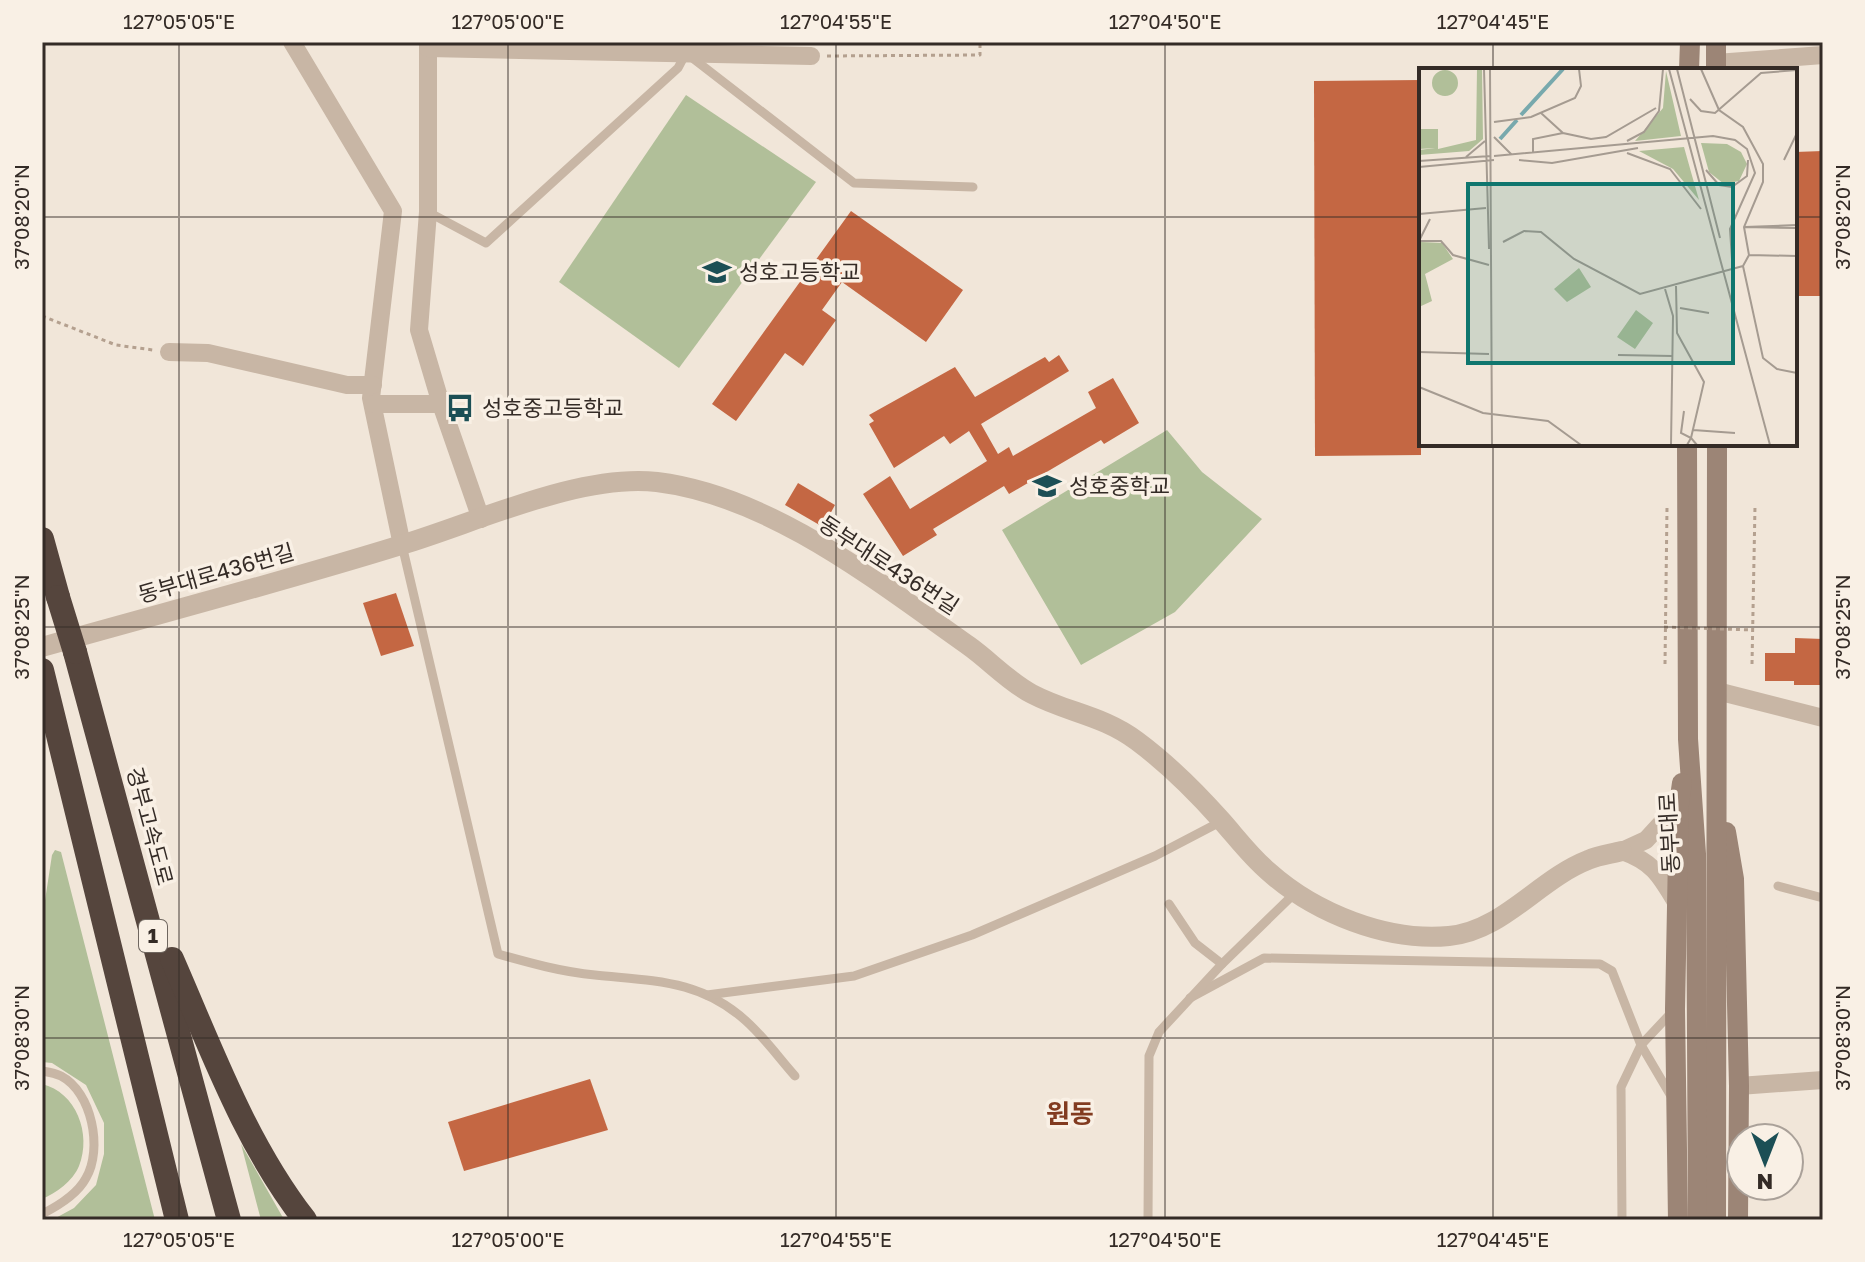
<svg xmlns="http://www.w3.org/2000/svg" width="1865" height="1262" font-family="'Golos Text','Noto Sans KR',sans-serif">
<rect width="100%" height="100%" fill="#f1e6d9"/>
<!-- green -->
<g fill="#b1bf99">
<polygon points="686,95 816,182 679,368 559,282"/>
<polygon points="1167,430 1202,472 1262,519 1175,612 1081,665 1002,530"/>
<polygon points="55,850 61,852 155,1220 52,1220 74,1208 96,1185 104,1154 104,1123 86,1085 52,1063 42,1062 42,920 52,855"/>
<path d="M 42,1084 C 76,1092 92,1134 79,1166 C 73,1181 56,1193 42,1199 Z"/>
<polygon points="241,1144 282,1216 285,1220 261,1220"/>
</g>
<!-- building -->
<g fill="#c46743">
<polygon points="1421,80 1421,455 1315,456 1314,81"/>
<polygon points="1823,151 1823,296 1798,296 1795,152"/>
<polygon points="851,211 963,290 926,342 842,282 822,310 836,320 803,366 785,353 736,421 712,404"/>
<polygon points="1059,355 1069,371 981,424 998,454 1009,447 1013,456 1096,408 1088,392 1113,378 1139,423 1104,444 1101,440 1009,494 1004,486 933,529 937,535 903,556 863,494 890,476 910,509 987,461 969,431 950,444 944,436 894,468 869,424 874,421 869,415 955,367 975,397 1045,357 1049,362"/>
<polygon points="798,483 835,505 823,527 785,505"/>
<polygon points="396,593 414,646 381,656 363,603"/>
<polygon points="1795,638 1823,639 1823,685 1794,685 1794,681 1765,681 1765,653 1795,653"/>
<polygon points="590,1079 608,1130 464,1171 448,1122"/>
</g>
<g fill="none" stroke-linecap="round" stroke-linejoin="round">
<!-- path -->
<g stroke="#b4a08f" stroke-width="3" stroke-dasharray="4 4" stroke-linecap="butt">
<polyline points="827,56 980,55 980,42"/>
<polyline points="42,316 116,345 153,350"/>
<polyline points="1665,664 1667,508"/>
<polyline points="1752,664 1755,506"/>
</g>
<!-- service -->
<g stroke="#c8b6a5" stroke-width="9">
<polyline points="428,212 486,243 678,68 686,53 854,183 973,187"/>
<path d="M 402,545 L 498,954 C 530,963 562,972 595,975 C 652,981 700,979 746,1021 C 764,1037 779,1058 795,1076"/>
<polyline points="1778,886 1823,898"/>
<polyline points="1169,904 1195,943 1222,964"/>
<polyline points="707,995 854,976 972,935 1155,856 1222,821"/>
<polyline points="1190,998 1264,958 1600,964 1612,971 1641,1045 1671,1096"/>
<path d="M 42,1071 C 48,1072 55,1073 61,1076 C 92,1092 103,1149 86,1178 C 77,1195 58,1206 42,1214"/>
<polyline points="1148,1220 1149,1056 1159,1032 1222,964 1296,892"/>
<polyline points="1622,1220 1621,1087 1641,1045 1672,1012"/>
</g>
<!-- minor -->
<g stroke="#c8b6a5" stroke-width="18">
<polyline points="292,42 393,211 371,398 402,545"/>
<polyline points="428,42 428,212 419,330 441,404 481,519"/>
<polyline points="428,48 811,56"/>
<polyline points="1716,63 1823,55"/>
<polyline points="169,352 208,353 347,385 373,385"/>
<polyline points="373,404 441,404"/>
<polyline points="1717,691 1823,718"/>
<path d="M 1676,902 C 1660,875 1653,862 1622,851 L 1646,840 L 1679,804"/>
<polyline points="1739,1086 1823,1080"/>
</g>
<!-- tertiary -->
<path stroke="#c8b6a5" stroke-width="20" d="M 42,647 C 162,613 282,582 401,545 C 475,523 580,473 657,482 C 771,496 878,582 969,646 C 990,661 1009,682 1032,694 C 1068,713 1102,715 1137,741 C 1168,764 1196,792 1221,820 C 1237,838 1251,857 1269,872 C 1315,913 1387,942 1449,936 C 1503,931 1539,879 1588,860 C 1599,855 1611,854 1622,851"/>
<!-- secondary -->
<g stroke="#9c8576" stroke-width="20">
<polyline points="1689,70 1690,42"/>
<polyline points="1716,70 1716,42"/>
<polyline points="1687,444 1688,739 1696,854 1698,1220"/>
<polyline points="1726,832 1734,879 1739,1086 1738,1220"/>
<polyline points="1678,1220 1675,1009 1679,804 1682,783"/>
<polyline points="1716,1220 1717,444"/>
</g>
<!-- motorway -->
<g stroke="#55453d" stroke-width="24">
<polyline points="42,539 58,597"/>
<polyline points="75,652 229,1220"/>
<polyline points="42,670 177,1220"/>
<path d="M 172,959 C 211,1048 245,1143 305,1220"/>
</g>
<!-- path-bridge -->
<polyline stroke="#b4a08f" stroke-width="3" stroke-dasharray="4 4" stroke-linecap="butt" points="1664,627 1752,630"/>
<!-- motorway-bridge -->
<polyline stroke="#55453d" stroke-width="24" points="58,597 75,652"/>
</g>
<!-- ticks -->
<path fill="none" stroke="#342b26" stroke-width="2" stroke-opacity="0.45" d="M 179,42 L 179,1220M 508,42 L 508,1220M 836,42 L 836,1220M 1165,42 L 1165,1220M 1493,42 L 1493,70M 1821,42 L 1821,1220M 42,217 L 1421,217M 1795,217 L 1823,217M 1493,444 L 1493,1220M 42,627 L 1823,627M 42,1038 L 1823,1038"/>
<!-- icons -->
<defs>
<symbol id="school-bare" viewBox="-9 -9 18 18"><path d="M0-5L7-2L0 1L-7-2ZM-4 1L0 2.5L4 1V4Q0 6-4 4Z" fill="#1c4f55" stroke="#f9f0e5" stroke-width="2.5" paint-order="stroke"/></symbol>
<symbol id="bus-bare" viewBox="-9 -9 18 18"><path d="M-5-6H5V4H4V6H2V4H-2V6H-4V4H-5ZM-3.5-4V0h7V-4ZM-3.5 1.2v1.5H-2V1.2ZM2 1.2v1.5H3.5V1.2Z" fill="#1c4f55" stroke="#f9f0e5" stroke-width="2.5" paint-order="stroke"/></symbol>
</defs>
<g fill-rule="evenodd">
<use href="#school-bare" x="697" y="252" width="40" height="40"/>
<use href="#bus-bare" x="440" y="388" width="40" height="40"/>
<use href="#school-bare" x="1027" y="466" width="40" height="40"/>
</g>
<g text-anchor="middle" stroke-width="7" stroke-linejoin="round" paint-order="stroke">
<!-- shield labels -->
<rect fill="#f9f0e5" stroke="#6f665f" stroke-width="2" x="139" y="920" width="28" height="32" rx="6"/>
<g font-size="20" font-weight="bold" fill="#342b26">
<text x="153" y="943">1</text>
</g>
<!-- poi labels -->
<g font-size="22" fill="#342b26" stroke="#f9f0e5" text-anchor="start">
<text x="739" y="280">성호고등학교</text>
<text x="482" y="416">성호중고등학교</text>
<text x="1069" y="494">성호중학교</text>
</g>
<!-- street labels -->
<g font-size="22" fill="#342b26" stroke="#f9f0e5">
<text transform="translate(889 565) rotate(33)" y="8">동부대로436번길</text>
<text transform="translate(216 573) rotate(-16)" y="8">동부대로436번길</text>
<text transform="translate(150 826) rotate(75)" y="8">경부고속도로</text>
<text transform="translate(1669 833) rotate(-93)" y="8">동부대로</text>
</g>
<!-- quarter labels -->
<g font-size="26" font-weight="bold" fill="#823b20" stroke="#f9f0e5">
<text x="1070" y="1123">원동</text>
</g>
</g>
<!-- overview -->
<g transform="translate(1419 68)">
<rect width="378" height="378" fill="#f1e6d9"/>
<path d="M 58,1 L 63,1 L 64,71 L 50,83 L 0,87 L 0,82 L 16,80 L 0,81 L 0,61 L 19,61 L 19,81 L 57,72 ZM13 15a13 13 0 1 1 26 0a13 13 0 1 1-26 0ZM 247,3 L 262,68 L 216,73 L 244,40 ZM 282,75 L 308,76 L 322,84 L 328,96 L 320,113 L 305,116 L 290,104 ZM 265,79 L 272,104 L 280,132 L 254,101 L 220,83 ZM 2,174 L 23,175 L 34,191 L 6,206 L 13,233 L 0,239 ZM 160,200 L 172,219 L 148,234 L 135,221 ZM 217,242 L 234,255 L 216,281 L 198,269 Z" fill="#b1bf99"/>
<path fill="none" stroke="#78a9ad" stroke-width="4" d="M 102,47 L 144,1M 81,71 L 98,52"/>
<path fill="none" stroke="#a59b91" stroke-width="2" d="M 65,1 L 70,181M 71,1 L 73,377M 250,1 L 351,377M 258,1 L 301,170M 282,1 L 300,42 L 324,59 L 344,96 L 344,114 L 325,159 L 330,187 L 324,198M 271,31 L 282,43 L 296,45 L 342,5 L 378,2M 122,45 L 144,65 L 172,71 L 187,69 L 237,40M 75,54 L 112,49 L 156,30 L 162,18 L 160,1M 75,69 L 92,86M 208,73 L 225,64 L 240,43 L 244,1M 114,85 L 114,71 L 144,65M 208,85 L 251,101 L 282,141M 75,88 L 294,68 L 316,72 L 328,81 L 336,105 L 311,161 L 315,222M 47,89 L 66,73M 100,92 L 133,95 L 219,80M 365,92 L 378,65M 0,93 L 71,88M 0,99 L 75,92M 287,102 L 300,117 L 313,119 L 328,108 L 329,92M 0,146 L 67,140M 325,159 L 376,160M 326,159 L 378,157M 0,173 L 11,151M 1,173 L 22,173 L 34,187 L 70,197M 84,174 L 105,163 L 122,164 L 155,191 L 221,226 L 324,198M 330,187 L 378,188M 324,198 L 344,290 L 358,301 L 378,305M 257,218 L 258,265 L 285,314 L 272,370 L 278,377M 246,221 L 254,248 L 252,377M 261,240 L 290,245M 0,284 L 70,286M 199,287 L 253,288M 0,319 L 64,345 L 129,353 L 162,377M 265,343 L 262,365 L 272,370 L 268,377M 274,362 L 316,365"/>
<path fill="#0f766e" fill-opacity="0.15" stroke="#0f766e" stroke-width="4" d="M 49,116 L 314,116 L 314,295 L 49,295 Z"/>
<rect width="378" height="378" fill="none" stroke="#342b26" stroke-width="4"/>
</g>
<!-- border -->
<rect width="1865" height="1262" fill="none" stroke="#f9f0e5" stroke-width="88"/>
<!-- north arrow -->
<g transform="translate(1765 1162) rotate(180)"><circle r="38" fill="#f9f0e5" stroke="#aaa199" stroke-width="2"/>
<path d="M0-6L14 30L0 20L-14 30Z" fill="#1c4f55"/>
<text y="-12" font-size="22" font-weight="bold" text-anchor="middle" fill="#342b26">N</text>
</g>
<rect x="44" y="44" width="1777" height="1174" fill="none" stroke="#342b26" stroke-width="3"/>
<g font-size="20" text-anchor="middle" fill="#342b26">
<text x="179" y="29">127°05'05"E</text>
<text x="508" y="29">127°05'00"E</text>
<text x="836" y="29">127°04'55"E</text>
<text x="1165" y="29">127°04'50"E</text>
<text x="1493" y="29">127°04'45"E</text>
<text transform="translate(1843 217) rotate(-90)" y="7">37°08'20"N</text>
<text transform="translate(22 217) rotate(-90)" y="7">37°08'20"N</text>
<text transform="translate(1843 627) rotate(-90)" y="7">37°08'25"N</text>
<text transform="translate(22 627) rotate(-90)" y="7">37°08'25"N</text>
<text transform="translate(1843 1038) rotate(-90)" y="7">37°08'30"N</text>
<text transform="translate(22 1038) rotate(-90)" y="7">37°08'30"N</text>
<text x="179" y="1247">127°05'05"E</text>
<text x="508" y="1247">127°05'00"E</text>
<text x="836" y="1247">127°04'55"E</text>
<text x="1165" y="1247">127°04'50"E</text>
<text x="1493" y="1247">127°04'45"E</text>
</g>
</svg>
